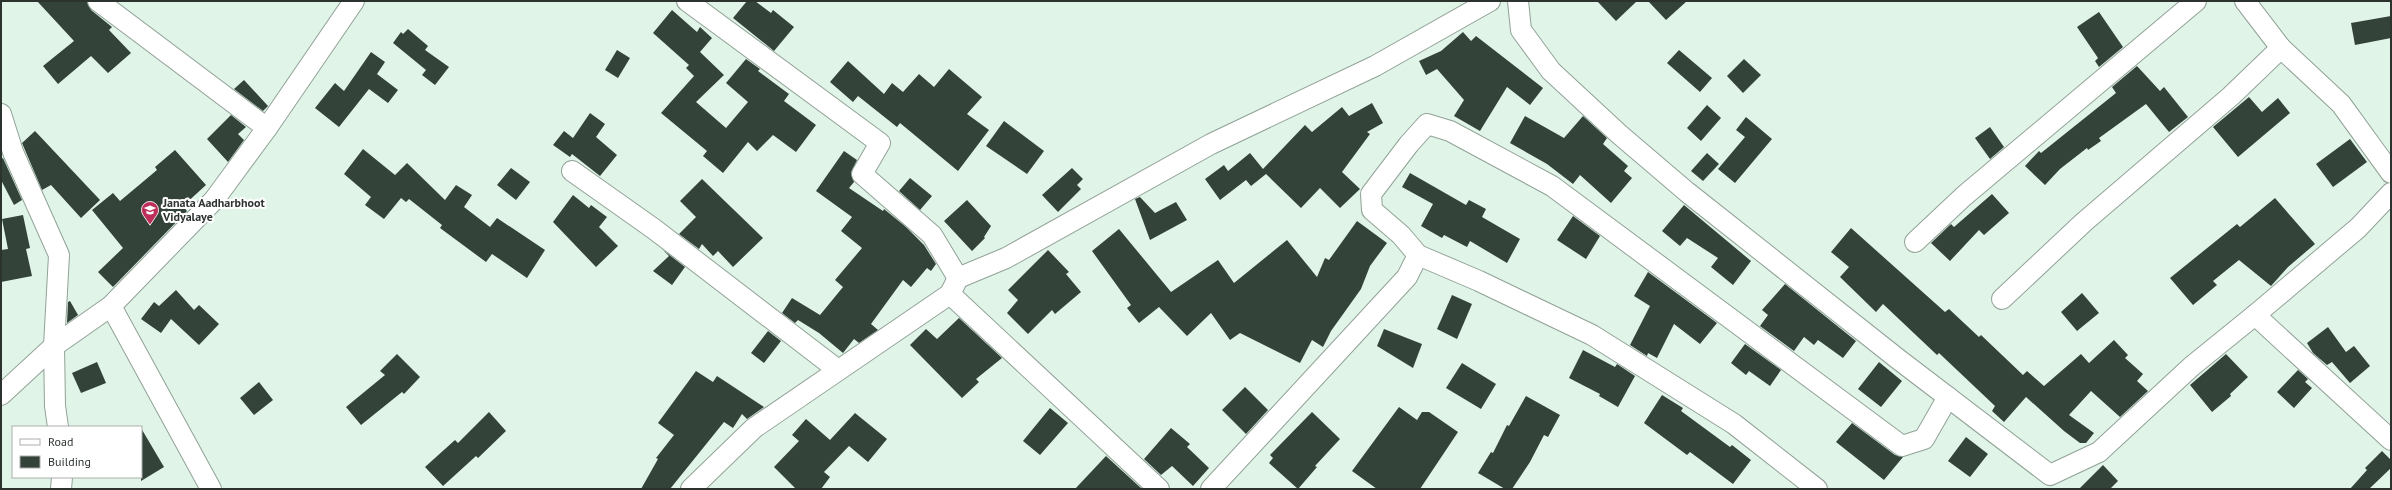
<svg xmlns="http://www.w3.org/2000/svg" width="2392" height="490" font-family="'PT Sans',sans-serif">
<rect width="100%" height="100%" fill="#e1f4e8"/>
<!-- building -->
<g fill="#34433a">
<polygon points="37,1 87,1 91,10 112,27 109,30 131,53 108,73 91,56 58,84 43,66 74,41"/>
<polygon points="747,1 755,1 771,13 773,10 794,27 774,51 733,18"/>
<polygon points="1597,1 1637,1 1616,21"/>
<polygon points="1648,1 1687,1 1666,20"/>
<polygon points="672,10 697,32 700,27 712,38 700,52 724,75 696,102 726,128 748,102 726,83 746,59 760,69 758,71 789,94 784,101 816,125 796,152 773,135 757,151 748,142 723,173 703,156 707,151 661,113 694,76 686,68 689,65 653,33"/>
<polygon points="2099,12 2123,47 2099,67 2095,61 2098,58 2077,27"/>
<polygon points="2391,16 2391,38 2355,45 2351,23"/>
<polygon points="408,29 428,46 425,50 449,67 435,85 422,75 426,70 393,43 401,32 403,34"/>
<polygon points="1463,32 1471,41 1476,36 1543,88 1530,105 1507,87 1480,131 1454,116 1464,100 1437,69 1426,75 1419,61 1441,51"/>
<polygon points="617,50 630,58 618,78 605,70"/>
<polygon points="1679,50 1712,78 1700,92 1667,63"/>
<polygon points="371,52 385,62 377,74 398,90 388,103 369,89 339,127 315,108 335,83 344,91"/>
<polygon points="1744,59 1761,75 1743,93 1727,76"/>
<polygon points="848,61 884,94 892,83 903,92 919,74 934,87 949,69 982,97 967,114 989,130 958,171 900,123 897,127 858,96 853,102 830,82"/>
<polygon points="2137,66 2160,91 2164,87 2188,117 2169,132 2146,104 2099,138 2101,141 2088,150 2087,148 2060,169 2045,185 2025,166 2039,151 2041,153 2116,93 2112,87"/>
<polygon points="244,80 268,106 263,111 234,89"/>
<polygon points="2249,97 2262,112 2278,98 2290,113 2238,157 2213,127"/>
<polygon points="1372,103 1383,123 1367,132 1370,134 1342,172 1360,189 1340,208 1320,188 1301,208 1266,174 1251,186 1246,180 1220,200 1205,179 1224,165 1228,171 1250,153 1263,169 1305,125 1312,132 1342,107 1349,116"/>
<polygon points="1707,105 1721,118 1701,141 1687,128"/>
<polygon points="590,113 605,124 596,137 617,155 600,176 572,154 570,157 553,145 564,131 573,138"/>
<polygon points="231,115 246,127 238,134 244,140 228,162 207,139"/>
<polygon points="1525,116 1564,138 1583,116 1607,138 1603,144 1628,166 1624,171 1632,178 1611,203 1580,175 1573,184 1547,164 1510,143"/>
<polygon points="1746,117 1772,139 1735,183 1718,169 1745,137 1736,130"/>
<polygon points="1004,121 1044,151 1027,174 986,146"/>
<polygon points="1990,127 2004,147 1990,159 1975,138"/>
<polygon points="35,131 100,200 81,218 51,185 42,190 22,143"/>
<polygon points="2350,139 2367,162 2333,187 2316,164"/>
<polygon points="363,149 395,175 407,163 445,200 456,185 472,195 464,207 490,227 497,218 545,250 527,278 492,254 486,262 440,228 442,225 409,199 406,202 401,198 384,219 365,205 371,197 344,174"/>
<polygon points="175,150 206,185 183,206 187,211 113,287 98,272 123,248 92,210 113,193 120,201 157,170 155,167"/>
<polygon points="844,151 857,160 851,173 854,182 849,188 883,211 884,209 906,227 924,245 936,264 931,271 927,268 911,287 903,280 871,324 878,330 859,343 854,339 843,353 819,333 798,320 795,323 782,313 792,298 820,315 843,287 835,280 862,248 841,231 852,217 816,191"/>
<polygon points="1707,153 1719,164 1703,181 1691,171"/>
<polygon points="3,158 22,200 14,205 1,180 1,159"/>
<polygon points="511,168 530,182 516,200 497,185"/>
<polygon points="1072,168 1083,179 1077,185 1081,189 1058,212 1042,195"/>
<polygon points="1410,173 1466,205 1469,200 1486,209 1482,217 1520,239 1507,263 1470,241 1467,247 1444,235 1442,238 1421,226 1433,204 1402,187"/>
<polygon points="910,178 932,196 920,210 899,191"/>
<polygon points="702,179 763,238 733,267 718,251 713,256 702,244 699,249 679,234 696,217 680,201"/>
<polygon points="1992,194 2009,213 1984,235 1979,230 1950,261 1931,243 1951,224 1954,227"/>
<polygon points="573,195 589,208 591,205 607,217 599,227 618,246 596,267 553,222"/>
<polygon points="1140,197 1155,213 1176,202 1187,220 1150,240 1135,199"/>
<polygon points="2275,198 2315,244 2288,267 2271,286 2239,260 2213,281 2217,285 2193,305 2170,278 2237,224 2240,227"/>
<polygon points="967,200 991,226 984,237 985,238 972,251 944,221"/>
<polygon points="1684,205 1751,261 1733,285 1711,267 1718,258 1687,238 1680,246 1662,231"/>
<polygon points="23,215 30,248 26,249 32,276 1,282 1,250 8,249 2,219"/>
<polygon points="1573,216 1600,236 1586,259 1557,240"/>
<polygon points="1357,221 1387,243 1370,266 1361,289 1331,331 1323,347 1312,340 1300,363 1240,333 1230,340 1211,313 1187,336 1159,307 1139,323 1127,308 1131,305 1092,251 1119,229 1171,292 1218,260 1234,283 1287,240 1317,277 1325,258 1329,260"/>
<polygon points="1851,228 1945,312 1949,309 1979,337 1981,335 2023,375 2027,371 2044,386 2081,354 2089,363 2114,340 2128,355 2125,358 2143,374 2137,381 2148,391 2120,417 2091,391 2069,415 2094,433 2086,443 2080,443 2064,431 2026,397 2004,422 1992,411 1995,406 1939,353 1937,355 1883,304 1876,312 1840,277 1849,267 1831,252"/>
<polygon points="663,250 685,267 672,285 653,271 669,256"/>
<polygon points="1048,250 1069,272 1066,274 1081,292 1055,314 1052,310 1028,334 1007,313 1018,300 1008,290"/>
<polygon points="1648,272 1717,323 1700,344 1674,324 1657,358 1648,353 1647,356 1630,345 1650,306 1634,296"/>
<polygon points="1785,284 1856,341 1843,358 1818,340 1814,345 1804,337 1794,351 1760,326 1768,315 1762,310"/>
<polygon points="176,290 194,310 199,305 219,324 199,345 171,319 161,333 141,319 154,302 159,306"/>
<polygon points="2082,293 2099,313 2077,331 2061,312"/>
<polygon points="1452,295 1472,304 1457,339 1437,329"/>
<polygon points="70,301 78,315 67,323 68,302"/>
<polygon points="959,318 1002,358 976,379 979,382 962,398 910,345 926,329 937,339"/>
<polygon points="2328,327 2346,352 2354,346 2370,366 2350,383 2332,362 2327,365 2313,353 2307,343"/>
<polygon points="1384,329 1422,344 1413,368 1377,346"/>
<polygon points="768,331 781,341 764,363 751,353"/>
<polygon points="1745,344 1781,370 1770,386 1749,371 1746,375 1731,363"/>
<polygon points="1583,350 1615,367 1617,364 1635,376 1618,407 1599,396 1600,394 1569,378"/>
<polygon points="397,354 420,377 404,394 402,392 361,425 346,407 385,375 380,371"/>
<polygon points="2226,354 2248,377 2230,394 2231,396 2212,412 2190,385"/>
<polygon points="97,362 106,383 81,393 72,373"/>
<polygon points="1879,362 1902,381 1881,407 1858,389"/>
<polygon points="1462,363 1496,384 1481,409 1446,388"/>
<polygon points="2298,370 2308,379 2305,382 2312,388 2294,408 2277,392"/>
<polygon points="696,371 713,382 717,376 764,407 747,419 742,414 733,428 724,422 670,489 641,489 658,459 656,458 674,435 658,423"/>
<polygon points="259,382 273,400 254,415 240,398"/>
<polygon points="1245,387 1268,410 1246,434 1222,410"/>
<polygon points="1662,395 1683,408 1681,411 1730,447 1732,445 1751,460 1733,484 1690,452 1687,455 1644,423"/>
<polygon points="1526,396 1560,415 1548,437 1544,435 1530,462 1512,489 1505,489 1478,473 1491,452 1493,453 1507,425 1509,426"/>
<polygon points="1399,407 1417,420 1422,412 1429,412 1458,432 1420,489 1377,489 1352,471"/>
<polygon points="1050,408 1068,423 1040,455 1023,441"/>
<polygon points="489,412 506,431 478,458 476,456 443,486 425,467 455,440 458,443"/>
<polygon points="1312,412 1340,439 1315,466 1317,467 1298,489 1269,463 1273,458 1270,455"/>
<polygon points="855,413 887,439 868,462 849,446 824,472 830,477 821,489 796,489 774,467 799,441 792,435 806,419 830,440"/>
<polygon points="1852,423 1895,455 1903,457 1884,480 1836,442"/>
<polygon points="141,428 164,467 141,481"/>
<polygon points="1171,428 1190,444 1187,447 1209,468 1193,486 1172,466 1161,475 1144,459"/>
<polygon points="1966,437 1988,454 1970,477 1948,461"/>
<polygon points="2382,451 2391,460 2391,468 2369,489 2350,489 2367,470 2365,468"/>
<polygon points="1106,456 1142,489 1075,489"/>
<polygon points="2103,465 2118,481 2110,489 2079,489"/>
</g>
<g fill="none" stroke-linecap="round" stroke-linejoin="round">
<defs>
<g id="street">
<polyline points="98,1 267,128"/>
<polyline points="687,1 880,143 862,174 932,235 958,278"/>
<polyline points="1518,1 1521,30 1551,71 1619,134 1687,192 1898,359 2050,475 2099,452 2192,366 2255,315 2358,228 2391,193"/>
<polyline points="2245,1 2281,48 2341,104 2391,173"/>
<polyline points="1,114 13,152 59,255 54,346 55,406 58,427"/>
<polyline points="572,171 654,229 838,370"/>
<polyline points="1915,242 1964,196 2196,1"/>
<polyline points="1418,255 1479,281 1592,335 1734,424 1817,489"/>
<polyline points="950,294 1159,489"/>
<polyline points="2002,299 2084,222 2231,96 2281,48"/>
<polyline points="111,306 211,489"/>
<polyline points="2255,315 2391,440"/>
<polyline points="1,395 54,346 111,306 214,200 267,128 354,1"/>
<polyline points="61,489 62,477"/>
<polyline points="691,489 754,428 950,294 958,278 1006,258 1211,144 1375,66 1490,1"/>
<polyline points="1211,489 1407,277 1418,255 1401,235 1372,210 1371,194 1409,144 1427,124 1450,131 1552,186 1902,446 1924,439 1948,397"/>
</g>
</defs>
<!-- street casing -->
<use href="#street" stroke="#91a297" stroke-width="22"/>
<!-- street -->
<use href="#street" stroke="#fff" stroke-width="20"/>
</g>
<!-- icons -->
<defs>
<symbol id="school-pin" viewBox="-11 -11 22 30"><path d="M0 17L-7.5 6A9.5 9.5 0 1 1 7.5 6Z" fill="#bd2e5a" stroke="#fff"/><path d="M0-5L7-2L0 1L-7-2ZM-4 1L0 2.5L4 1V4Q0 6-4 4Z" fill="#fff"/></symbol>
</defs>
<g fill-rule="evenodd">
<use href="#school-pin" x="140" y="200" width="20" height="27"/>
</g>
<g text-anchor="middle" stroke-width="4" stroke-linejoin="round" paint-order="stroke">
<!-- poi labels -->
<g font-size="12" font-weight="bold" fill="#2c332f" stroke="#fff" text-anchor="start">
<text x="163" y="207">Janata Aadharbhoot<tspan x="163" dy="14">Vidyalaye</tspan></text>
</g>
</g>
<!-- border -->
<rect width="2392" height="490" fill="none" stroke="#2c332f" stroke-width="4"/>
<!-- legend -->
<rect x="12" y="426" width="130" height="52" fill="#ffffff" stroke="#abadac"/>
<rect x="20" y="439" width="20" height="6" fill="#ffffff" stroke="#abadac"/>
<text x="48" y="446" font-size="12" fill="#2c332f">Road</text>
<rect x="20" y="456" width="20" height="12" fill="#34433a" stroke="#abadac"/>
<text x="48" y="466" font-size="12" fill="#2c332f">Building</text>
</svg>
